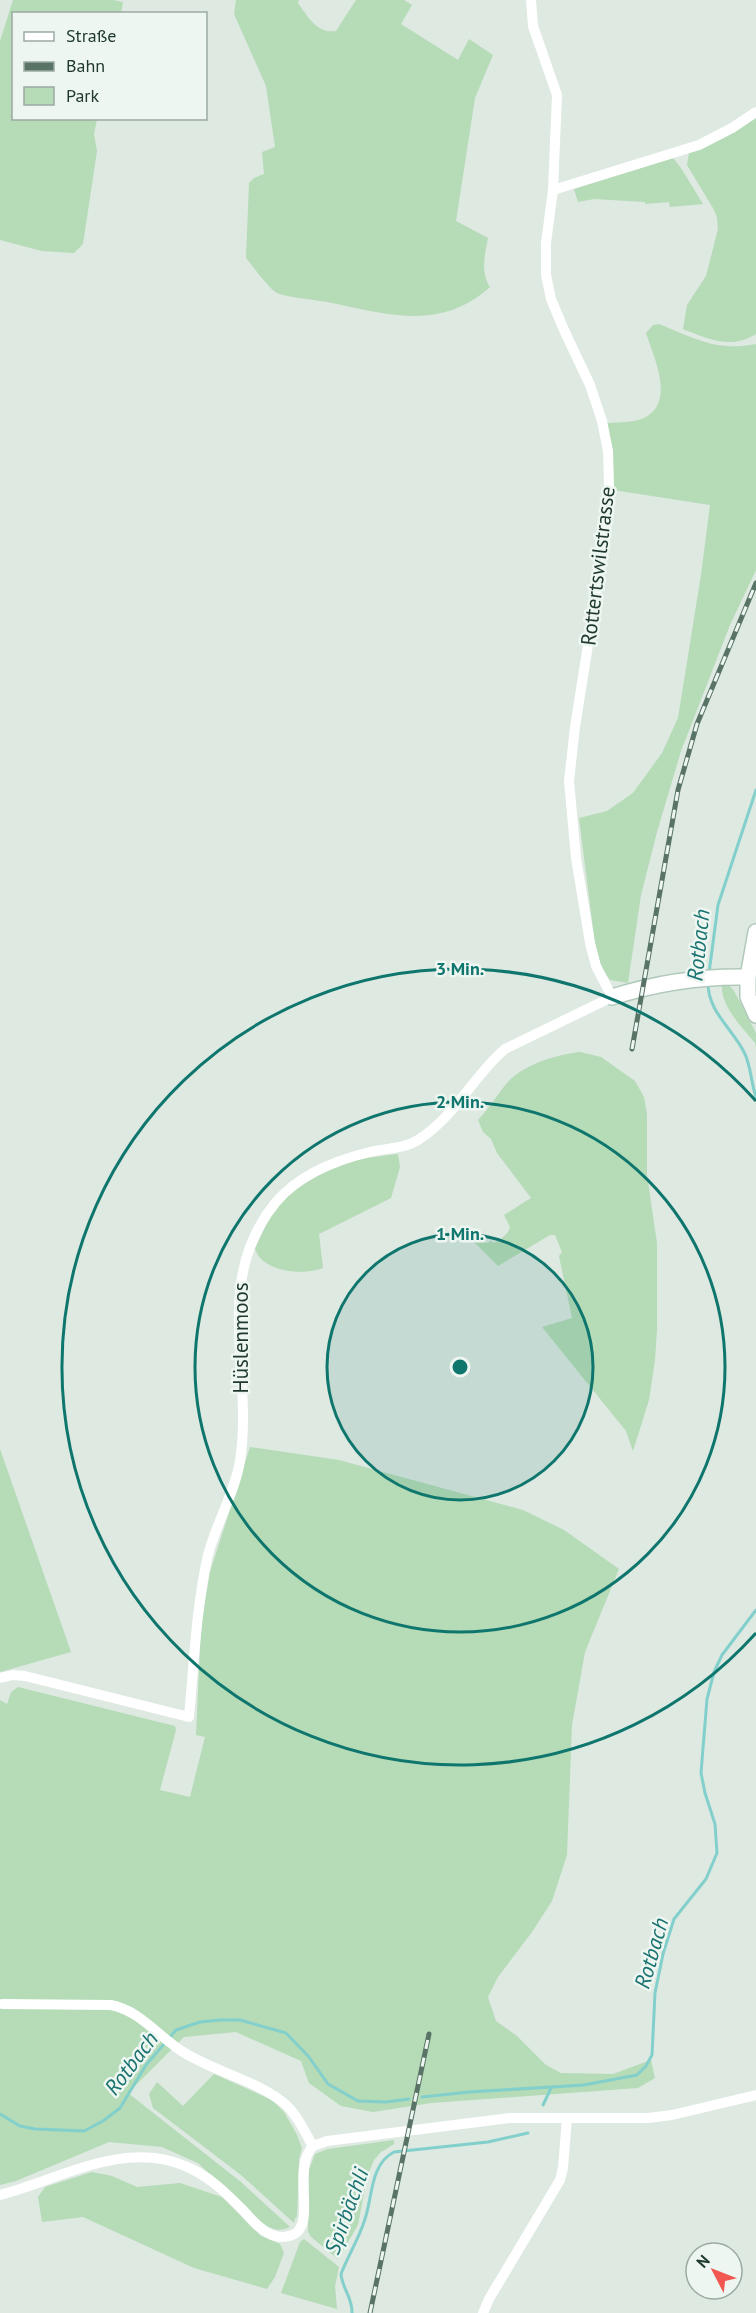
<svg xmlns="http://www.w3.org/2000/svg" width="756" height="2313" font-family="'PT Sans',sans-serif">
<rect width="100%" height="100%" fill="#dde9e1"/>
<!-- green -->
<g fill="#b5dbb7">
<polygon points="13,0 113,0 123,2 121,13 14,14 14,118 97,119 94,134 97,151 83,244 74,253 42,251 0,240 0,41"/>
<path d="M 236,0 L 299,0 L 298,3 C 308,17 317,34 336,31 L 356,0 L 404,0 L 412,5 L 401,24 L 458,60 L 469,39 L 493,55 L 475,98 L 456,221 L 488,238 C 485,254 480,272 490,287 C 440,332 386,314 327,302 C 315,300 286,297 277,293 C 268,288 253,266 246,258 L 249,183 L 254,178 L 264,174 L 262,152 L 275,147 L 266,86 L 234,14 Z"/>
<path d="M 756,118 L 756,334 C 730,350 709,339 683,329 L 687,305 L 706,276 L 718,229 L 717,217 L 713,208 L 687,165 L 689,153 Z"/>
<polygon points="673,158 681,168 703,204 670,207 669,202 645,204 645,202 594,199 578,202 574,189"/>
<path d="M 659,324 C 694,338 717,352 756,344 L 756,570 L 730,625 L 681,751 L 657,832 L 641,895 L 628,983 L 610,980 L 599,964 L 596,952 L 579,818 L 607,811 L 633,793 L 662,753 L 678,718 L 701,575 L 710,505 L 613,490 L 607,423 C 618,422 634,423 644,418 C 676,402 654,358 646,333 L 653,325 Z"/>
<path d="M 722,984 L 730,986 L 734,991 L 756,1033 L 756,1048 L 755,1043 C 742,1027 720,1006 722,984 Z"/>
<path d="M 580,1052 L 601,1057 L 635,1081 L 644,1097 L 647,1114 L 647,1175 L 657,1243 L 657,1330 L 655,1360 L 649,1400 L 633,1451 L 626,1431 L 542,1327 L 572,1318 L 559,1256 L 562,1252 L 555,1235 L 550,1235 L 498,1266 L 473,1241 L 487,1243 L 491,1241 L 494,1243 C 501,1239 508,1235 510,1227 L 504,1215 L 531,1198 L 497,1153 L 491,1139 L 483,1132 L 478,1120 C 489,1109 497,1095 507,1083 C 524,1064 556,1055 580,1052 Z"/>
<path d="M 398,1154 L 400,1167 L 391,1198 L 319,1234 L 323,1268 C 303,1276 261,1272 255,1248 C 260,1239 263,1231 267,1223 C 281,1192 325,1169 356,1160 C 370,1157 384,1156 398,1154 Z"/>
<path d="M 250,1447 L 339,1460 L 523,1510 L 564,1530 L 619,1569 L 585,1652 L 572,1725 L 567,1855 L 552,1901 L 532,1932 L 498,1977 L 488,1997 L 496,2021 L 517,2036 L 546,2065 L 561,2073 L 613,2074 L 651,2060 L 655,2078 L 638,2088 L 431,2103 L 373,2112 L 341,2106 L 309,2083 L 301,2061 L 236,2032 L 184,2037 L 128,2093 L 241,2182 L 290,2227 C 277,2233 269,2228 258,2220 L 198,2163 L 162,2147 L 109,2142 L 16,2181 L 0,2185 L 0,1700 L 7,1704 L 11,1692 L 18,1687 L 175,1726 L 176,1730 L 160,1790 L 190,1797 L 205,1737 L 196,1735 L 201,1626 L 210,1572 Z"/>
<polygon points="0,1449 71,1652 0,1672"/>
<polygon points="214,2074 272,2100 284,2112 296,2133 302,2148 299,2159 297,2217 295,2218 294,2223 241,2175 153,2108 149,2094 157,2082 183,2106"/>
<polygon points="394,2140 394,2144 381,2152 374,2160 367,2177 358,2225 338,2259 311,2237 308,2232 309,2170 315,2154 328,2149"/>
<polygon points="92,2172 112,2176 137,2187 180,2183 222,2197 261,2236 280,2244 284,2253 275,2277 267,2289 194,2268 83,2217 42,2222 38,2197 45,2187"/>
<polygon points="304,2239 339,2267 335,2286 337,2309 281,2293 300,2242"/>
</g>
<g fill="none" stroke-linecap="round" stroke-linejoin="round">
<!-- stream -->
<g stroke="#83cfcc" stroke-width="3">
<polyline points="709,973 718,905 756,790"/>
<path d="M 708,983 C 708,1012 732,1028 744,1052 C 751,1065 751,1083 756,1097"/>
<polyline points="422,2097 469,2092 584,2085 637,2075 646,2066 652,2055 655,1993 663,1954 674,1919 706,1879 717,1853 715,1824 705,1793 701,1773 707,1699 714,1672 722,1655 756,1610"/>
<polyline points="543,2105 551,2088"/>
<polyline points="0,2114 20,2126 35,2129 84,2131 103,2121 120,2108 146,2065 176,2030 200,2022 220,2020 240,2020 286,2033 309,2057 328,2084 358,2101 386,2102 409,2099"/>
<path d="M 352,2313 C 353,2299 342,2288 341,2274 C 348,2256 358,2240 364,2222 C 373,2199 369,2165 394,2152 L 488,2142 L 528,2133"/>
</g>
<defs>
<g id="secondary">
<polyline points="756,932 748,977 748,997 756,1015"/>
<path d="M 612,997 C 656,983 702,976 748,977"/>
</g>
</defs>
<!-- secondary casing -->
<use href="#secondary" stroke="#b0c9bb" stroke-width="18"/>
<!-- street -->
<g stroke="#fff" stroke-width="10">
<polyline points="553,190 699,145 732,128 756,112"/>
<path d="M 0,1678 L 13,1675 L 25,1676 L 189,1717 C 194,1664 196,1608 208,1555 C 216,1524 235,1492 240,1461 C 254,1371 211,1281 276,1202 C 299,1175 336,1160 370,1152 C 386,1148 404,1149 418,1140 C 455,1117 473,1076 505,1049 L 612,997 L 596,966 L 590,943 L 576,858 L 569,781 L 575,727 L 606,531 L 609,485 L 608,451 L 602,421 L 590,385 L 564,330 L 551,299 L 546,275 L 546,243 L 553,190 L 557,95 L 533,26 L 531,0"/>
<path d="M 2,2004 L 111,2005 C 140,2011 156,2034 180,2050 C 213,2072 255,2079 285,2104 C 297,2114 305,2133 313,2146 L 327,2141 L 510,2118 L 567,2118"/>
<path d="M 0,2195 C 61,2179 123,2140 185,2166 C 208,2175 226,2193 243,2210 C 251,2219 259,2229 270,2234 C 278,2238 289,2238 296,2233 C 315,2219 292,2168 313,2146"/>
<polyline points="483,2313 489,2299 560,2180 563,2168 567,2118 648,2118 672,2115 756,2095"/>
</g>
<!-- secondary -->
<use href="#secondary" stroke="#fff" stroke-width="15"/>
<defs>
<g id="rail">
<polyline points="632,1049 678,790 697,724 756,583"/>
<polyline points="370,2313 429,2034"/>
</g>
</defs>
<!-- rail casing -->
<use href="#rail" stroke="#597467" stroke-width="5"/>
<!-- rail -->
<use href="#rail" stroke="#edf6f0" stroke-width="3" stroke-dasharray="9" stroke-linecap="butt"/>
</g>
<!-- distance rings -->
<circle cx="460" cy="1367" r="133" fill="#0f766e" fill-opacity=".12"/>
<g fill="none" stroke="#0f766e" stroke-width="3">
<circle cx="460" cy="1367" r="133"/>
<circle cx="460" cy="1367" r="265"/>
<path d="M756 1633A398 398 0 1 1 756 1101"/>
</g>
<g text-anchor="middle" stroke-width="5" stroke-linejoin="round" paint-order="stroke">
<!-- street labels -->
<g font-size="21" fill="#1f382c" stroke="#edf6f0">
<text transform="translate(598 566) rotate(-83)" y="7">Rottertswilstrasse</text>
<text transform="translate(241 1338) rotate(-90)" y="7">Hüslenmoos</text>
</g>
<!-- water labels -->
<g font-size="22" font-style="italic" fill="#1a7370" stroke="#edf6f0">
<text transform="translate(698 945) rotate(-84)" y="8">Rotbach</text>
<text transform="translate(651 1953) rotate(-74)" y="8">Rotbach</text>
<text transform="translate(131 2063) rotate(-53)" y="8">Rotbach</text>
<text transform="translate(346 2211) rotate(-70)" y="8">Spirbächli</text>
</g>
</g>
<circle cx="460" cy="1367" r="9" fill="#0f766e" stroke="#edf6f0" stroke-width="3"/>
<g font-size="18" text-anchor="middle" font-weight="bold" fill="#0f766e" stroke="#edf6f0" stroke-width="5" stroke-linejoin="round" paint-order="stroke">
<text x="460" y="975">3 Min.</text>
<text x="460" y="1108">2 Min.</text>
<text x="460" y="1240">1 Min.</text>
</g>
<!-- legend -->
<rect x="12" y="12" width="195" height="108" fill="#edf6f0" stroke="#9baaa2" stroke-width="1.5"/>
<rect x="24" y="32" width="30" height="9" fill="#ffffff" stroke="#9baaa2" stroke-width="1.5"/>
<text x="66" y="42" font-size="18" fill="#1f382c">Straße</text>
<rect x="24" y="62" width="30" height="9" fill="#597467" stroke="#9baaa2" stroke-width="1.5"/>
<text x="66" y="72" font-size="18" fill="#1f382c">Bahn</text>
<rect x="24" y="87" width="30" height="18" fill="#b5dbb7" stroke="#9baaa2" stroke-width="1.5"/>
<text x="66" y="102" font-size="18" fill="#1f382c">Park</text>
<!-- north arrow -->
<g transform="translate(714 2271) rotate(312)"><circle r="28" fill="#edf6f0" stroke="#9baaa2" stroke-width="1.5"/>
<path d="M0-4.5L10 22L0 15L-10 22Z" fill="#f25852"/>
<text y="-9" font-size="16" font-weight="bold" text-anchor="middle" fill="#1f382c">N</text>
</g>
</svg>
